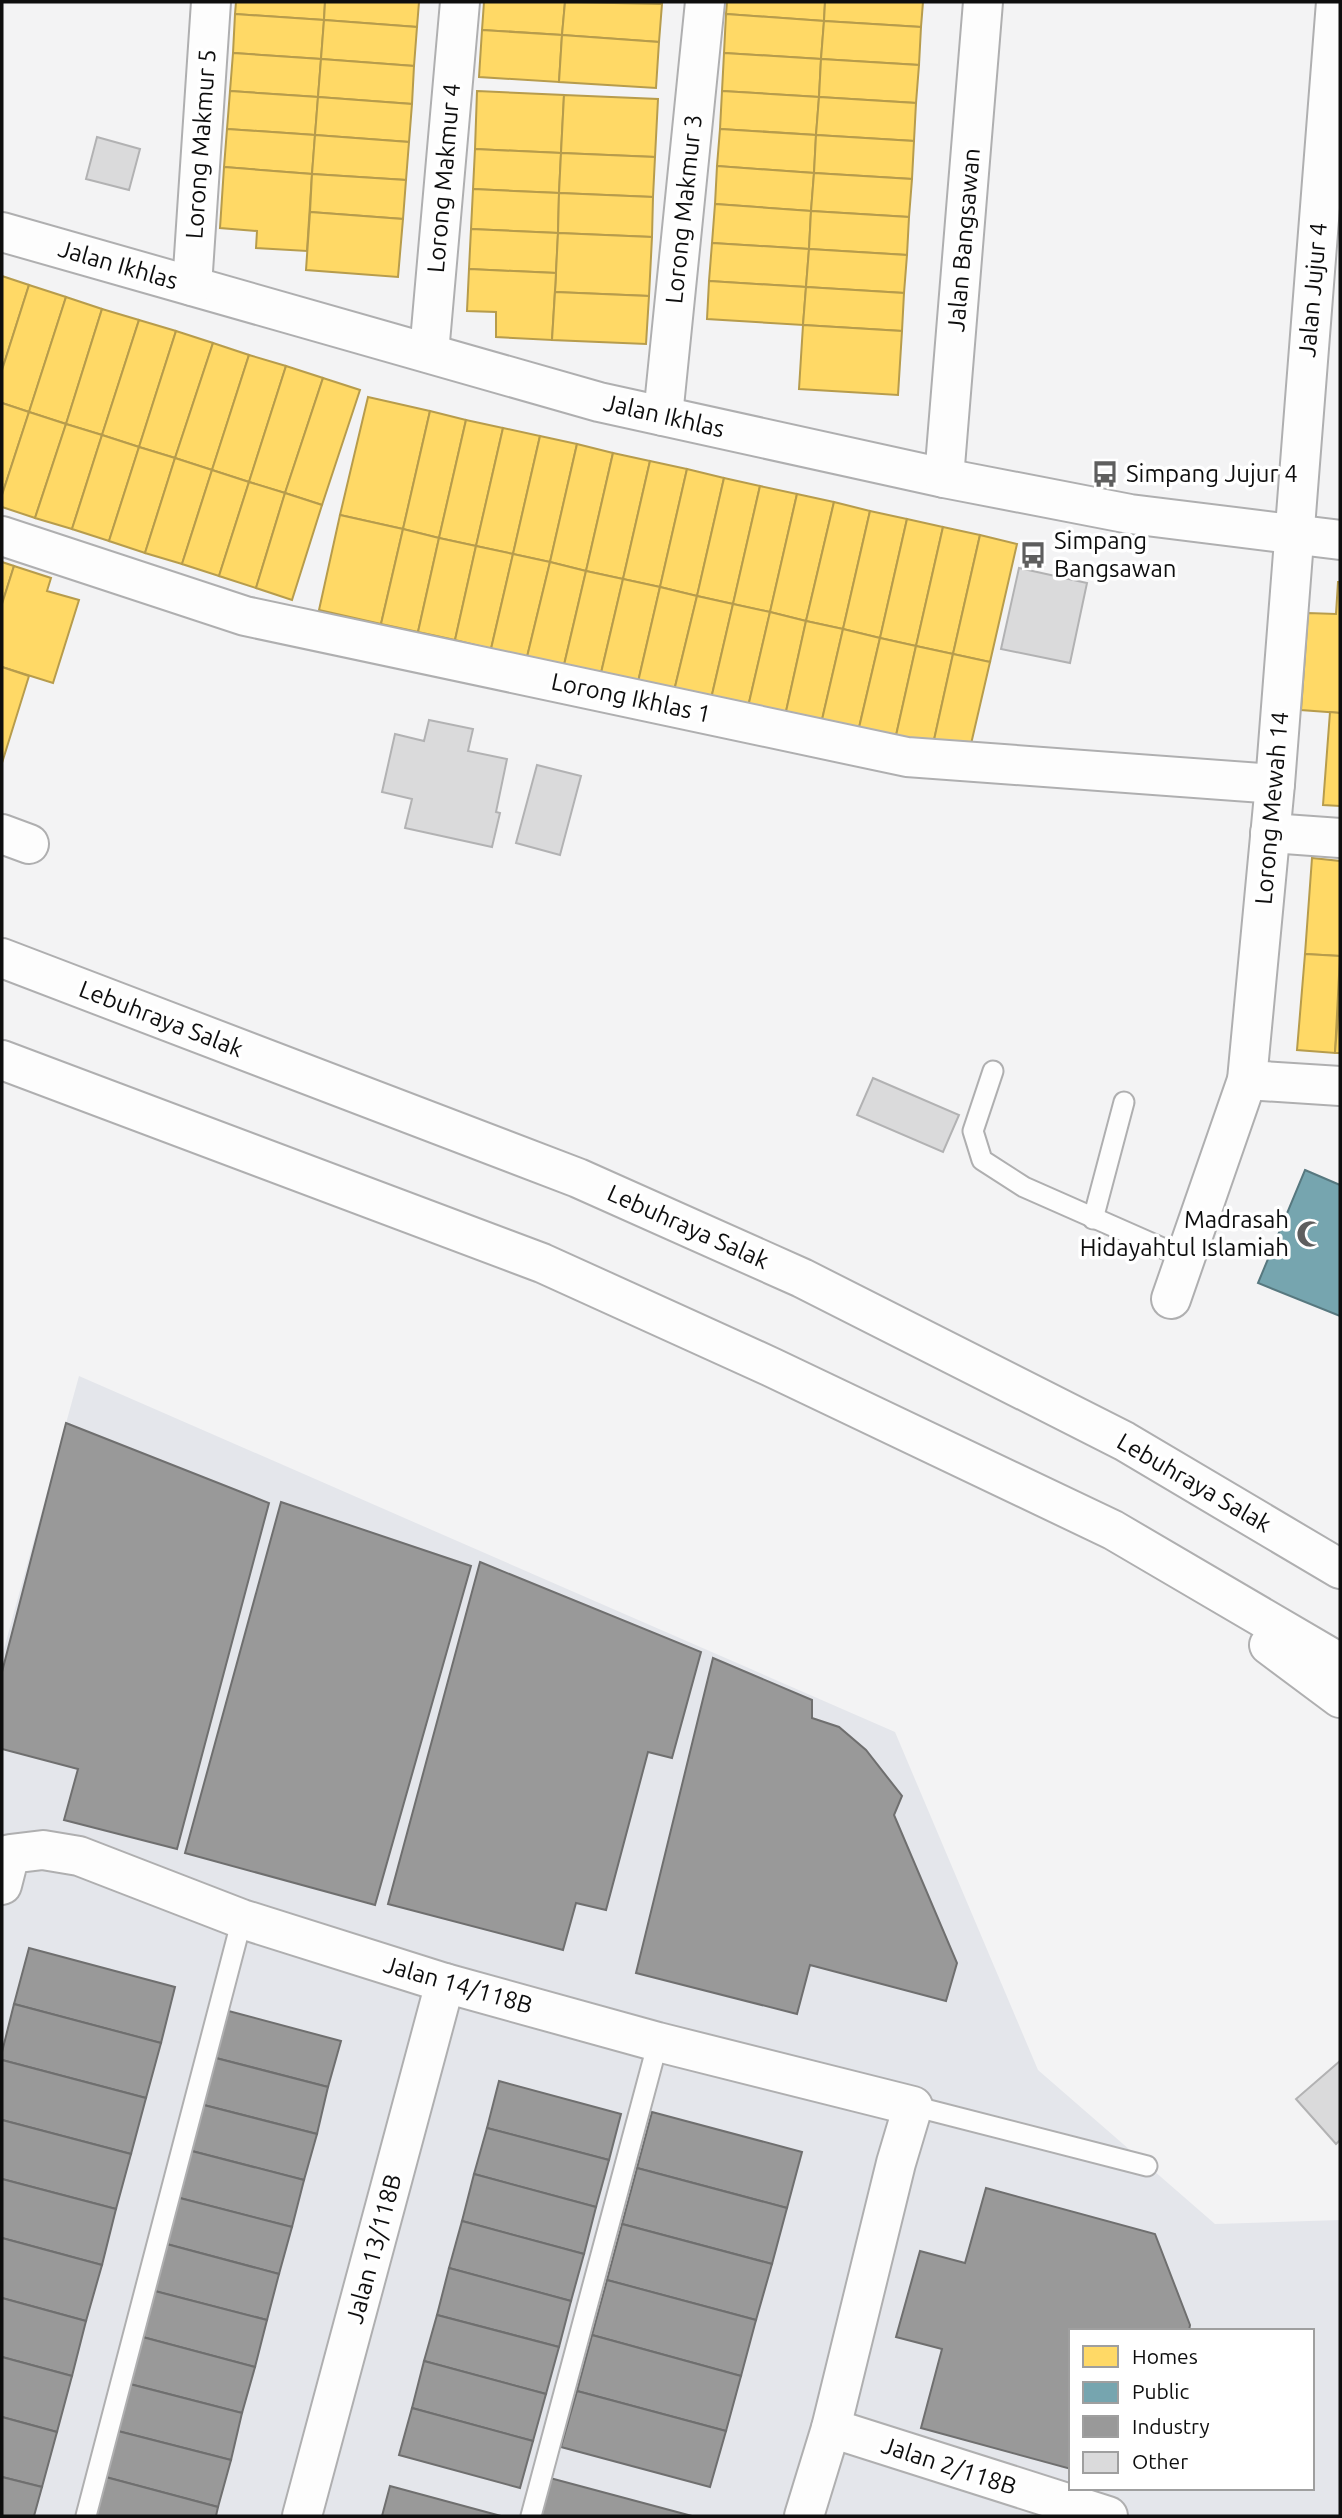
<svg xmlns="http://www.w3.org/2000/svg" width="1342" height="2518" font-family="Ubuntu,sans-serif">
<rect width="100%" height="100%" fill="#f3f3f4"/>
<!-- built -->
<path fill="#e4e6eb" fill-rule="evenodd" d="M 79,1376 L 895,1732 L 1038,2070 L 1215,2224 L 1340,2220 L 1340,2516 L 2,2516 L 2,1656 ZM 1071,2331 L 1312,2331 L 1312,2488 L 1071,2488 Z"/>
<!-- homes -->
<g fill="#ffd966" stroke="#b79c4c" stroke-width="2">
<polygon points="236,2 325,2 324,20 235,14"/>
<polygon points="325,2 419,2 417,27 324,20"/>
<polygon points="484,2 565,2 562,35 482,30"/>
<polygon points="565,2 662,4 659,42 562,35"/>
<polygon points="727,2 825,2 824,21 726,14"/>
<polygon points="825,2 923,2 921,27 824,21"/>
<polygon points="235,14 324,20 321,59 233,53"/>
<polygon points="726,14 824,21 821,59 724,53"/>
<polygon points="324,20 417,27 414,66 321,59"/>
<polygon points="824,21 921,27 919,65 821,59"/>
<polygon points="482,30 562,35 559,82 479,77"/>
<polygon points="562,35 659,42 656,88 559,82"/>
<polygon points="233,53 321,59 318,97 230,91"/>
<polygon points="724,53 821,59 819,97 722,91"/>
<polygon points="321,59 414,66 412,104 318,97"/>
<polygon points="821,59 919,65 916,103 819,97"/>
<polygon points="230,91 318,97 315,135 227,129"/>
<polygon points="477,91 564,95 561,153 475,149"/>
<polygon points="722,91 819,97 816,135 720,129"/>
<polygon points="564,95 658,99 655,157 561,153"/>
<polygon points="318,97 412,104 409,142 315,135"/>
<polygon points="819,97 916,103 914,141 816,135"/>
<polygon points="227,129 315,135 312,174 224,167"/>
<polygon points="720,129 816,135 814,173 717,166"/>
<polygon points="315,135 409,142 406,180 312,174"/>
<polygon points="816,135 914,141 912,179 814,173"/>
<polygon points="475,149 561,153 559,193 473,189"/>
<polygon points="561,153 655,157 653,197 559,193"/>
<polygon points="717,166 814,173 811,211 715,204"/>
<polygon points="224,167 312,174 307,251 256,248 257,231 220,228"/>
<polygon points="814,173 912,179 909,217 811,211"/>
<polygon points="312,174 406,180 403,219 310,212"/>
<polygon points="473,189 559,193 558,233 471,229"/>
<polygon points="559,193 653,197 652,237 558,233"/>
<polygon points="715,204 811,211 809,249 712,243"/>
<polygon points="811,211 909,217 907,255 809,249"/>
<polygon points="310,212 403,219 398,277 306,270"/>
<polygon points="471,229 558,233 556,273 469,269"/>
<polygon points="558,233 652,237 649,296 555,292"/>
<polygon points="712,243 809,249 806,287 709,281"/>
<polygon points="809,249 907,255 904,293 806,287"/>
<polygon points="469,269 556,273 552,340 496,337 496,312 467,311"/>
<polygon points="2,276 29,285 2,370"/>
<polygon points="709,281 806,287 803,325 707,319"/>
<polygon points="29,285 66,297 29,412 2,403 2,370"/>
<polygon points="806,287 904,293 902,331 803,325"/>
<polygon points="555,292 649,296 646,344 552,340"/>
<polygon points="66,297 102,309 66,424 29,412"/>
<polygon points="102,309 139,320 102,435 66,424"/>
<polygon points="139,320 176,331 139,447 102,435"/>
<polygon points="803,325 902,331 898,395 799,389"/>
<polygon points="176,331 213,343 175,458 139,447"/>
<polygon points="213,343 249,355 212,470 175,458"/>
<polygon points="249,355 286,366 249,482 212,470"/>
<polygon points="286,366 323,378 285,493 249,482"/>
<polygon points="323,378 360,390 322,505 285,493"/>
<polygon points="368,397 430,411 403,529 340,515"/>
<polygon points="2,403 29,412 2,495"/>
<polygon points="430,411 466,420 439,538 403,529"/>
<polygon points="29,412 66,424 35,518 2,507 2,495"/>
<polygon points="466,420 503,428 476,546 439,538"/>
<polygon points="66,424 102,435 72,529 35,518"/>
<polygon points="503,428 540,436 513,554 476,546"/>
<polygon points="102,435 139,447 109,541 72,529"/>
<polygon points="540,436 577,444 550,562 513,554"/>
<polygon points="577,444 613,453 586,571 550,562"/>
<polygon points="139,447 175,458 145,553 109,541"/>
<polygon points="613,453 650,461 623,579 586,571"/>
<polygon points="175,458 212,470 182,564 145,553"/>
<polygon points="650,461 687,469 660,587 623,579"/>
<polygon points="687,469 724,478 697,596 660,587"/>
<polygon points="212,470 249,482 219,576 182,564"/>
<polygon points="724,478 760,486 733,604 697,596"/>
<polygon points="249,482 285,493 256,588 219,576"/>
<polygon points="760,486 797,494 770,612 733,604"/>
<polygon points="285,493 322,505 292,600 256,588"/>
<polygon points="797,494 834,502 806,621 770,612"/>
<polygon points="834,502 870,511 843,629 806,621"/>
<polygon points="870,511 907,519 880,638 843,629"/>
<polygon points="340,515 403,529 381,624 319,610"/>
<polygon points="907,519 943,527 916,646 880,638"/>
<polygon points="943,527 980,535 953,654 916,646"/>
<polygon points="403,529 439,538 418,632 381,624"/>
<polygon points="980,535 1017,544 990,662 953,654"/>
<polygon points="439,538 476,546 455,640 418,632"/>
<polygon points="476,546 513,554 491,649 455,640"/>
<polygon points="513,554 550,562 527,657 491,649"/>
<polygon points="2,562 14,566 2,604"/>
<polygon points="550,562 586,571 564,665 527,657"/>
<polygon points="14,566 51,578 47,591 79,600 53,683 2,667 2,604"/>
<polygon points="586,571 623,579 601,673 564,665"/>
<polygon points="623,579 660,587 638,682 601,673"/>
<polygon points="1338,582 1340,582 1340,713 1301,710 1308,613 1336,614"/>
<polygon points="660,587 697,596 674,691 638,682"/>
<polygon points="697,596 733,604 711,699 674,691"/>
<polygon points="733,604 770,612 748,707 711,699"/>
<polygon points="770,612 806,621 785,716 748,707"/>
<polygon points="806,621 843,629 821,724 785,716"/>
<polygon points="843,629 880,638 858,732 821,724"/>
<polygon points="880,638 916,646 895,740 858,732"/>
<polygon points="916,646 953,654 932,749 895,740"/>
<polygon points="953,654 990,662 968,757 932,749"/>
<polygon points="2,667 29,676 2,763"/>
<polygon points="1330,712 1340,713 1340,806 1323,805"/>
<polygon points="1312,858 1340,861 1340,956 1305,954"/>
<polygon points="1305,954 1340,956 1335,1053 1297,1050"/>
<polygon points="1340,990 1340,1053 1335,1053"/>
</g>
<!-- public -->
<polygon fill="#76a5af" stroke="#57787f" stroke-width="2" points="1305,1170 1340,1185 1340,1316 1258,1283"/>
<!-- industry -->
<g fill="#999" stroke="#6f6f6f" stroke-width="2">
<polygon points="66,1423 269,1503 177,1849 64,1820 78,1769 2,1749 2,1672"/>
<polygon points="281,1502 471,1566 375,1905 185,1853"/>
<polygon points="480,1562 701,1652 672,1758 648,1752 606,1910 576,1903 563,1950 388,1904"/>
<polygon points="713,1658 812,1700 812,1718 839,1727 866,1750 902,1796 894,1815 957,1963 946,2001 810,1965 797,2014 636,1973"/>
<polygon points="29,1948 175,1987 161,2043 14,2004"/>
<polygon points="14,2004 161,2043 146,2098 2,2060 2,2052"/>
<polygon points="221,2009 341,2041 328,2087 208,2056"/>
<polygon points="208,2056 328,2087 317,2134 196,2103"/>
<polygon points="2,2060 146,2098 131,2154 2,2120"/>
<polygon points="499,2081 621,2114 609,2160 487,2128"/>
<polygon points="196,2103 317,2134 304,2180 184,2149"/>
<polygon points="652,2112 802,2152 787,2208 637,2168"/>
<polygon points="2,2120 131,2154 116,2209 2,2179"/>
<polygon points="487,2128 609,2160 596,2207 474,2174"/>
<polygon points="184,2149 304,2180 292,2227 172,2196"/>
<polygon points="637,2168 787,2208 772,2264 622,2224"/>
<polygon points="474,2174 596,2207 584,2254 462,2221"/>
<polygon points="2,2179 116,2209 102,2265 2,2238"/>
<polygon points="986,2188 1155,2234 1190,2325 1189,2331 1071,2331 1071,2469 921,2428 942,2349 896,2337 920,2251 965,2263"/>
<polygon points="172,2196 292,2227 279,2274 159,2242"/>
<polygon points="462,2221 584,2254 571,2301 449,2268"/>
<polygon points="622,2224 772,2264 756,2320 607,2280"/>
<polygon points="2,2238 102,2265 86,2321 2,2298"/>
<polygon points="159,2242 279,2274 267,2320 147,2289"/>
<polygon points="449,2268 571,2301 559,2347 437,2315"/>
<polygon points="607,2280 756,2320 741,2376 592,2335"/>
<polygon points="147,2289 267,2320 255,2367 135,2335"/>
<polygon points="2,2298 86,2321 72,2376 2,2357"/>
<polygon points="437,2315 559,2347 546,2394 424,2361"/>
<polygon points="135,2335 255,2367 242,2413 122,2382"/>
<polygon points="592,2335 741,2376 726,2431 577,2391"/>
<polygon points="2,2357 72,2376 57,2432 2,2417"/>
<polygon points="424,2361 546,2394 533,2441 412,2408"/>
<polygon points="122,2382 242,2413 231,2460 110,2429"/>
<polygon points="577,2391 726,2431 710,2487 561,2447"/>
<polygon points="412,2408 533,2441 520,2488 399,2455"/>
<polygon points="2,2417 57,2432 42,2487 2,2477"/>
<polygon points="110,2429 231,2460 218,2507 98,2475"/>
<polygon points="98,2475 218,2507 216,2516 87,2516"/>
<polygon points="2,2477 42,2487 34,2516 2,2516"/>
<polygon points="550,2478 692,2516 540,2516"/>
<polygon points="390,2486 501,2516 382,2516"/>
</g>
<!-- building -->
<g fill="#dadadb" stroke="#b2b2b3" stroke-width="2">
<polygon points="97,137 140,149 129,190 86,179"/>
<polygon points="1019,568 1087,583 1070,663 1001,649"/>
<polygon points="429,720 473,729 468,751 507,759 496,812 500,813 492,847 405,828 412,799 382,792 395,734 424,741"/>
<polygon points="537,765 581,776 560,855 516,843"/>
<polygon points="873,1078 959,1115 943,1152 857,1115"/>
<polygon points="1340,2061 1340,2140 1336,2144 1296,2099"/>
</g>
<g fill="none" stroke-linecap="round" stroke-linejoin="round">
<defs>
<g id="lane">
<polyline points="993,1071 973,1131 982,1160 1024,1187 1185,1258"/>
<polyline points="1093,1219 1124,1102"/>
<polyline points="913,2106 1147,2166"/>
<polyline points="86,2516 242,1919"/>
<polyline points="531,2516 658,2042"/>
</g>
<g id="street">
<polyline points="2,232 599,402 944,478 1130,514 1340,540"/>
<polyline points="192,286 211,2"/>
<polyline points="429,353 460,2"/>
<polyline points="663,416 705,2"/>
<polyline points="944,478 983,2"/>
<polyline points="2,536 245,616 907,757 1275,784"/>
<polyline points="1270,833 1340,838"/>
<polyline points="2,834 29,844"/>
<polyline points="1247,1080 1340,1086"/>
<polyline points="1171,1299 1247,1080 1275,784 1336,2"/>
<polyline points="2,1885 10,1854 43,1850 79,1856 242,1919 445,1983 658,2042 913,2106 896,2163 831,2428 804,2516"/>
<polyline points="831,2428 1108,2516"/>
<polyline points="302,2516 445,1983"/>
</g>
<g id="highway">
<polyline points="2,958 578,1178 802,1278 1124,1441 1340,1569"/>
<polyline points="2,1060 542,1263 771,1367 1113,1530 1340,1663"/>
<polyline points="1269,1645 1340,1698"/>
</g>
</defs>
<!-- lane casing -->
<use href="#lane" stroke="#afafb0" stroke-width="23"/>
<!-- street casing -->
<use href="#street" stroke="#afafb0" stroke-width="42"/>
<!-- highway casing -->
<use href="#highway" stroke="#afafb0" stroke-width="42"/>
<!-- lane -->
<use href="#lane" stroke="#fdfdfd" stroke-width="19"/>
<!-- street -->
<use href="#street" stroke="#fdfdfd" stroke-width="38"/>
<!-- highway -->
<use href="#highway" stroke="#fdfdfd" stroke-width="38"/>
</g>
<!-- icons -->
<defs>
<symbol id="bus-bare" viewBox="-9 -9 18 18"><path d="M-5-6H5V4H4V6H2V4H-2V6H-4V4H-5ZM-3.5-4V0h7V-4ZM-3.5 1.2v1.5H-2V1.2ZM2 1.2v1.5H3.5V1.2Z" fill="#5e5e5e" stroke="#fff" stroke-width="2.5" paint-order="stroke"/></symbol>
<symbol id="mosque-bare" viewBox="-9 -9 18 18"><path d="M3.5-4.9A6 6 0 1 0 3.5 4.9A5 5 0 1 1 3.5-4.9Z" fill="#5e5e5e" stroke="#fff" stroke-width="2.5" paint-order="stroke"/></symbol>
</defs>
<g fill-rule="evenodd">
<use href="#bus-bare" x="1086" y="455" width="38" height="38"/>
<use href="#bus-bare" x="1014" y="536" width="38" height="38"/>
<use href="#mosque-bare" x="1291" y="1215" width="38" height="38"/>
</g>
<g text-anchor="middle" stroke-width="7" stroke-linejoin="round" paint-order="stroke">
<!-- street labels -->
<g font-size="24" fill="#0e0e0e" stroke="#fff">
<text transform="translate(201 144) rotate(-86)" y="8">Lorong Makmur 5</text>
<text transform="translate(444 178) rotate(-85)" y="8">Lorong Makmur 4</text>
<text transform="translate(684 209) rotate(-84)" y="8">Lorong Makmur 3</text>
<text transform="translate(964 240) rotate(-85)" y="8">Jalan Bangsawan</text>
<text transform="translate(118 265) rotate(16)" y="8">Jalan Ikhlas</text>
<text transform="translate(1313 290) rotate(-85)" y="8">Jalan Jujur 4</text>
<text transform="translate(664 416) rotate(13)" y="8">Jalan Ikhlas</text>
<text transform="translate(631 698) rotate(12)" y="8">Lorong Ikhlas 1</text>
<text transform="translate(1272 808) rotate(-85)" y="8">Lorong Mewah 14</text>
<text transform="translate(161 1019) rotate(21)" y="8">Lebuhraya Salak</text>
<text transform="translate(688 1227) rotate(24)" y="8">Lebuhraya Salak</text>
<text transform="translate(1194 1483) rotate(30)" y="8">Lebuhraya Salak</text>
<text transform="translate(458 1985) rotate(16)" y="8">Jalan 14/118B</text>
<text transform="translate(374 2249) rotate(-75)" y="8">Jalan 13/118B</text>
<text transform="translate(949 2466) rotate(18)" y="8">Jalan 2/118B</text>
</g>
<!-- poi labels -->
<g font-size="24" fill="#0e0e0e" stroke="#fff" text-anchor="start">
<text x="1126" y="482">Simpang Jujur 4</text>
<text x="1054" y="549">Simpang<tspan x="1054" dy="28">Bangsawan</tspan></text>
<text x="1289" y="1228" text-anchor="end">Madrasah<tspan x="1289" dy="28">Hidayahtul Islamiah</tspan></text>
</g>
</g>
<!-- border -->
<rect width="1342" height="2518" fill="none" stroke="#0e0e0e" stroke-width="7"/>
<!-- legend -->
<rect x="1069" y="2329" width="245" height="161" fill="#ffffff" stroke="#9f9f9f" stroke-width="2"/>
<rect x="1083" y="2346" width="35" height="21" fill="#ffd966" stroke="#9f9f9f" stroke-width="2"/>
<text x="1132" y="2364" font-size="21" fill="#0e0e0e">Homes</text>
<rect x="1083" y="2382" width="35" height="21" fill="#76a5af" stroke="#9f9f9f" stroke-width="2"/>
<text x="1132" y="2399" font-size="21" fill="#0e0e0e">Public</text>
<rect x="1083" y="2416" width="35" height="21" fill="#999999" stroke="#9f9f9f" stroke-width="2"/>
<text x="1132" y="2434" font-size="21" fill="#0e0e0e">Industry</text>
<rect x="1083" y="2452" width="35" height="21" fill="#dadadb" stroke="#9f9f9f" stroke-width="2"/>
<text x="1132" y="2469" font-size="21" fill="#0e0e0e">Other</text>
</svg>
